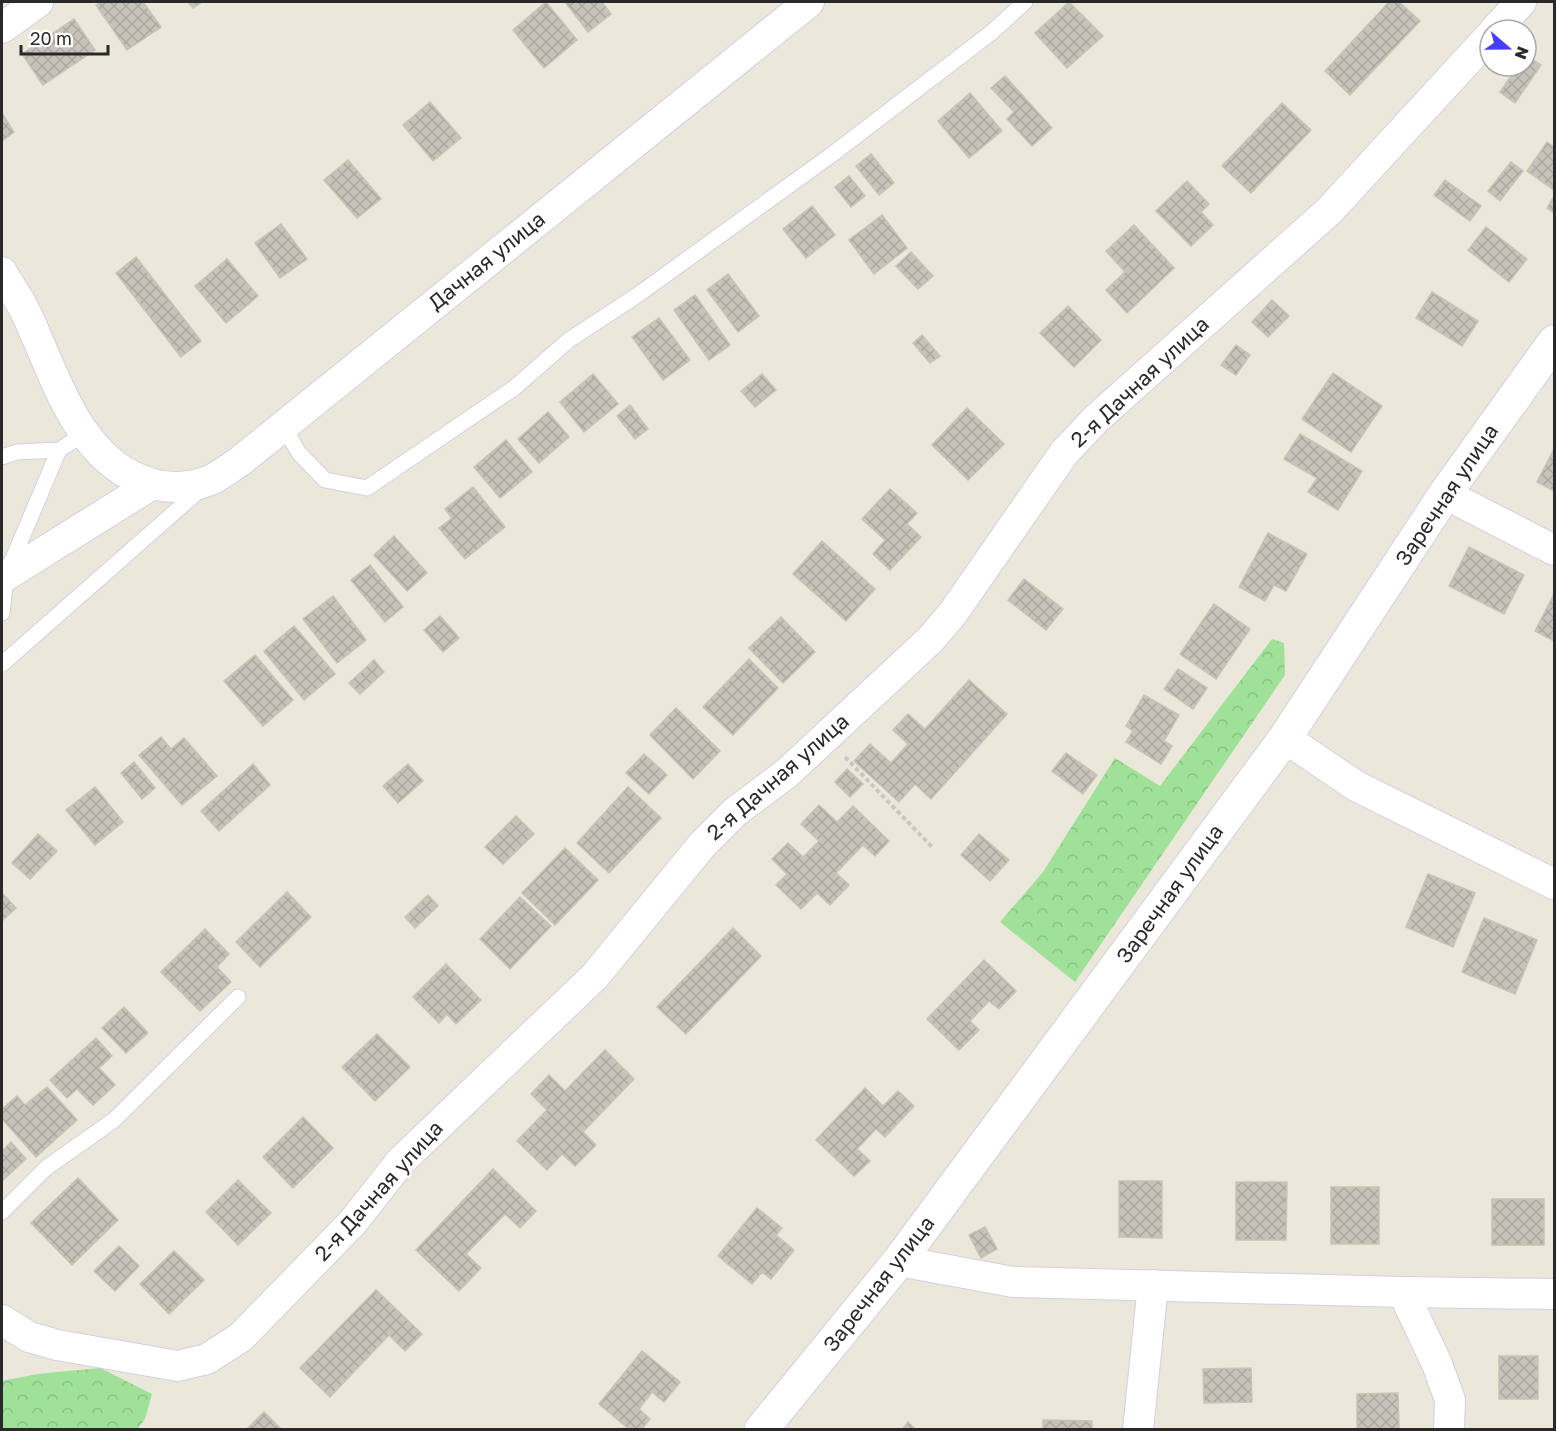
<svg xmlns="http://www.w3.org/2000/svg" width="1556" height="1431" font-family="'Golos Text',sans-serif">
<defs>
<pattern id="forest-crowns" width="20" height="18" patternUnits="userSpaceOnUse" patternTransform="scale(1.5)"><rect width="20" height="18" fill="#9fe198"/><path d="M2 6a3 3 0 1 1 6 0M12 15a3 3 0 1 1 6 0" fill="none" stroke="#89c183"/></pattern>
<pattern id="building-cross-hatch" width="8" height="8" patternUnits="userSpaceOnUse" patternTransform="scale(1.5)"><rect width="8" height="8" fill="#c6c4ba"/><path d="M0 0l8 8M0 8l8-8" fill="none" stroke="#aaa8a0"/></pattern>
</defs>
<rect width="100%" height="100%" fill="#ebe8db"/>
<!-- forest -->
<g fill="url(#forest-crowns)">
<polygon points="1272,639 1284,643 1285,675 1075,982 1000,922 1043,872 1115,758 1160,786"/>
<polygon points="100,1368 152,1394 145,1419 137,1429 2,1429 2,1381 37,1374"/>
</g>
<!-- building -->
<g fill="url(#building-cross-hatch)" stroke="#c6c4b4" stroke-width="1.5">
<polygon points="101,2 143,2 161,27 127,50 96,5"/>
<polygon points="188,2 202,2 193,8"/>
<polygon points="546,2 577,40 544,68 513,30"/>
<polygon points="565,2 602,2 611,14 588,32"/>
<polygon points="1069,2 1103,36 1067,68 1035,33"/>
<polygon points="1389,2 1399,2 1420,21 1350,95 1325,71"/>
<polygon points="74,19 95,50 43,85 22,54"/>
<polygon points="1526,55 1541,65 1515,103 1500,92 1518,66 1526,66"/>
<polygon points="1005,76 1052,128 1032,146 1007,119 1014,112 991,88"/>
<polygon points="970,93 1002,131 969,158 938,121"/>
<polygon points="430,102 461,138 433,161 403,125"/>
<polygon points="1282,103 1311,130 1251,193 1222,166"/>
<polygon points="2,113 14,132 2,141"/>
<polygon points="1547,142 1554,147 1554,190 1527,171"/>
<polygon points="871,154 894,183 879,195 856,166"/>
<polygon points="348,160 381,199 357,218 324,180"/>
<polygon points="1511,162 1523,171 1500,201 1488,191"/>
<polygon points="849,176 865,196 851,207 835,187"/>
<polygon points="1445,180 1481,206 1470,221 1434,195"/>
<polygon points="1187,181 1209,204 1201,212 1213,225 1191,246 1156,211"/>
<polygon points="1554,196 1554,213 1547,208"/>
<polygon points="812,206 835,235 806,258 783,229"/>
<polygon points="882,215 907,248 874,274 849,240"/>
<polygon points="281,224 307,259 280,278 255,243"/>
<polygon points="1134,225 1174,268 1127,313 1106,290 1125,272 1106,251"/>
<polygon points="1486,227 1527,259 1509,282 1468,250"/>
<polygon points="911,252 933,276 918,289 896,266"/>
<polygon points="136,257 201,341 181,357 116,273"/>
<polygon points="227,259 258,296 226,323 195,286"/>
<polygon points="728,274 759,316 738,332 707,290"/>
<polygon points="1432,292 1478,321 1462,346 1416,318"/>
<polygon points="695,295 730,345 709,360 674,310"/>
<polygon points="1272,300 1289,316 1268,337 1252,322"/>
<polygon points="1068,306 1101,340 1074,367 1040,333"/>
<polygon points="659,318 690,360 663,380 632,337"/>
<polygon points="922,335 940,356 930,363 913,343"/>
<polygon points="1236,345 1250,355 1236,375 1221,365"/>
<polygon points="1333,373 1382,406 1351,452 1302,419"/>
<polygon points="593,374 618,404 584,432 560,402"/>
<polygon points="762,374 776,390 755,407 741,391"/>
<polygon points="630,405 648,429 635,439 617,416"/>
<polygon points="967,408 1004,444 968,480 932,445"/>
<polygon points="548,412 569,437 539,463 518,439"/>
<polygon points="1300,434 1362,471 1338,510 1308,492 1317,478 1284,459"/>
<polygon points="506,440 532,472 500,498 474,467"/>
<polygon points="1554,449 1554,491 1537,482"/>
<polygon points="473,487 505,527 465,559 439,528 452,518 445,509"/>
<polygon points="890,489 917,513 907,524 921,537 890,570 873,554 885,540 862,519"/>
<polygon points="1268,533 1307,554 1286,591 1274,585 1265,601 1239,587"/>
<polygon points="394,536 427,573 407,591 374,555"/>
<polygon points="822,541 875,589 846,621 793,574"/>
<polygon points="1469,547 1524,575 1504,614 1449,586"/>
<polygon points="370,565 403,607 385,622 351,580"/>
<polygon points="1024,579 1063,609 1046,630 1008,600"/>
<polygon points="1554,594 1554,641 1535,631"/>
<polygon points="333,596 366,640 337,663 303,619"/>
<polygon points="1214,604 1250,629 1216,679 1180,654"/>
<polygon points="440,616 459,638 443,652 424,630"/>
<polygon points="781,617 815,652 783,683 749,648"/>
<polygon points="294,626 335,674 304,700 264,651"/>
<polygon points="255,655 293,700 263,726 224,681"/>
<polygon points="749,659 778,688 733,735 703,707"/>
<polygon points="374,660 384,672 360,694 349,683"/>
<polygon points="1178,669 1207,688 1193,709 1164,689"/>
<polygon points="969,680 1007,714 931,799 915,784 899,802 854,761 870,744 891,763 908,744 893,730 908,714 925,729"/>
<polygon points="1144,695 1179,715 1164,741 1172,746 1161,764 1126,742 1133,731 1126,726"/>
<polygon points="676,708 720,751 693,779 650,735"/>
<polygon points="161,737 171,749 184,738 217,776 182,805 139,755"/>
<polygon points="1066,753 1097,775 1083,794 1052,771"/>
<polygon points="644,754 667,775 649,794 626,773"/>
<polygon points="134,762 155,788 142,799 121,773"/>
<polygon points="253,764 270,785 219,831 201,811"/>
<polygon points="408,764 423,781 398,803 383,786"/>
<polygon points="847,769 863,784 850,797 835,782"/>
<polygon points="95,787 123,822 95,845 66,810"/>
<polygon points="628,787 661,818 609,873 577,843"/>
<polygon points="819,805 837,822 853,806 889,841 875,856 863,845 836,873 849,885 830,905 817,893 801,909 776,885 787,874 772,859 788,843 803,857 819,841 801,824"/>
<polygon points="516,816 534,834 503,864 485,847"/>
<polygon points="38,834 57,851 30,879 12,863"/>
<polygon points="979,834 1009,860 990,881 961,855"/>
<polygon points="565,848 598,880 555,925 522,893"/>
<polygon points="1428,874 1475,893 1453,947 1406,927"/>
<polygon points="287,892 311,917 260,967 236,942"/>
<polygon points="2,893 16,908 2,921"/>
<polygon points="428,895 438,906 415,928 405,917"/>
<polygon points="520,897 551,926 510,969 480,939"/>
<polygon points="1484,918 1537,940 1515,994 1462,972"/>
<polygon points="733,928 761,956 686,1034 657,1007"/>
<polygon points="205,929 229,954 217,967 231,982 200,1011 161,972"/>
<polygon points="984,960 1016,991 999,1009 989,1001 970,1021 979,1030 959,1050 927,1019"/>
<polygon points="446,964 481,1000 456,1024 447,1014 439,1023 413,997"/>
<polygon points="124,1007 148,1033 126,1053 102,1028"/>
<polygon points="377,1034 410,1067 375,1101 342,1067"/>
<polygon points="96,1038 112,1056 99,1068 115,1085 93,1105 77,1089 67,1098 50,1080"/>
<polygon points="605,1050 634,1079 583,1132 596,1145 575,1166 562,1154 547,1170 517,1141 547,1110 531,1094 549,1075 565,1091"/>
<polygon points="47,1087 77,1120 36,1157 2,1119 2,1109 17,1096 25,1105"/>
<polygon points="865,1088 883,1106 898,1091 914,1106 885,1137 876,1129 857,1149 870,1161 854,1176 816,1140"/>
<polygon points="303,1117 333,1148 293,1188 263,1157"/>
<polygon points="11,1142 26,1159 2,1181 2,1151"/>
<polygon points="493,1169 536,1211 520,1228 505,1214 466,1254 481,1268 459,1291 416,1250"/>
<polygon points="78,1178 118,1220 72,1265 31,1223"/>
<polygon points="238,1180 271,1213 238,1245 206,1212"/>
<polygon points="1119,1181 1162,1181 1162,1238 1119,1237"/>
<polygon points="1236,1182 1287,1182 1286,1240 1236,1240"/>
<rect x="1331" y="1187" width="48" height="57"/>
<rect x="1492" y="1199" width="52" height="46"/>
<polygon points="757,1208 782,1228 776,1235 794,1250 771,1279 762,1272 752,1284 718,1256"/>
<polygon points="985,1227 997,1249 981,1258 969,1235"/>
<polygon points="119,1246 139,1266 115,1291 94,1271"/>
<polygon points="174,1251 204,1280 169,1314 140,1284"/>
<polygon points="376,1290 422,1334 405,1351 389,1335 330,1397 300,1368"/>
<polygon points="642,1351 680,1382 664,1402 652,1392 639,1409 650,1419 641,1430 630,1430 599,1404"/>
<rect x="1499" y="1356" width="39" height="43"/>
<polygon points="1251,1368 1252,1402 1204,1403 1203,1369"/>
<polygon points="1398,1393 1399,1430 1357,1430 1357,1394"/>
<polygon points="264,1412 282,1430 246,1430"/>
<polygon points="1043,1420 1092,1421 1092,1430 1043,1430"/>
<polygon points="908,1422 916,1430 902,1430"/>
</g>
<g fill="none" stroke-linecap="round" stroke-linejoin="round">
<defs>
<g id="service">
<polyline points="283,426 299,453 325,480 367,488 514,388 569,340 639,294 834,153 992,32 1025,2"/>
<polyline points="2,457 17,452 59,450 84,434"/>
<polyline points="2,613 6,575 59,450"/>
<polyline points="2,664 202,488"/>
<polyline points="2,1212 46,1168 114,1120 238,997"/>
</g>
<g id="minor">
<polyline points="2,28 38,2"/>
<polyline points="1495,30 1521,2"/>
<path d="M 2,272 C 9,285 19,298 25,311 C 54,371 74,453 141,480 C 163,489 186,489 208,481 C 219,477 229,468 239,462 L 809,2"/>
<polyline points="1445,494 1554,550"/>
<polyline points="2,578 151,485"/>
<polyline points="1285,738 1356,786 1554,884"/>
<polyline points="899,1261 1013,1282 1403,1292 1554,1294"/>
<polyline points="1403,1292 1437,1364 1450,1400 1449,1430"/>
<polyline points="2,1320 29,1337 57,1345 178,1366 207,1359 241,1337 353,1222 400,1162 595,976 702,845 735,812 787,773 930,640 953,613 1064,453 1096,419 1329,211 1490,36"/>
<polyline points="1138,1430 1153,1285"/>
</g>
<polyline id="secondary" points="761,1430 899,1261 1285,738 1445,494 1554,342"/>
</defs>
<!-- service casing -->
<use href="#service" stroke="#d1d0e2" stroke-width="17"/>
<!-- minor casing -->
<use href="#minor" stroke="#d1d0e2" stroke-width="32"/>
<!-- secondary casing -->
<use href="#secondary" stroke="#d1d0e2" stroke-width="35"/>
<!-- path -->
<polyline stroke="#c7c7c7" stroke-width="4" stroke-dasharray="4.5 3" stroke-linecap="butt" points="845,757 932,847"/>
<!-- service -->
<use href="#service" stroke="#fff" stroke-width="15"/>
<!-- minor -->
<use href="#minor" stroke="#fff" stroke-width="30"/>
<!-- secondary -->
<use href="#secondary" stroke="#fff" stroke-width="33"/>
</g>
<g text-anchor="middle" stroke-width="4.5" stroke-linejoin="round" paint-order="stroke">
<!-- street labels -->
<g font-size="21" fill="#292929" stroke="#fff">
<text transform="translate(487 261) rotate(-39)" y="7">Дачная улица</text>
<text transform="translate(1140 382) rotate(-43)" y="7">2-я Дачная улица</text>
<text transform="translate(1447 495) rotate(-56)" y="7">Заречная улица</text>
<text transform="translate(778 777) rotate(-41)" y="7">2-я Дачная улица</text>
<text transform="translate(1170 894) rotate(-54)" y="7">Заречная улица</text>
<text transform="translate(379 1191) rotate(-48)" y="7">2-я Дачная улица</text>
<text transform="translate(879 1284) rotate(-52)" y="7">Заречная улица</text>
</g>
</g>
<!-- border -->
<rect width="1556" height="1431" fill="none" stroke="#292929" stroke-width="6"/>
<!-- north arrow -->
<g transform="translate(1508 48) rotate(110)"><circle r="28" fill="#ffffff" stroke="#a9a9a9" stroke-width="1.5"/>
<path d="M0-4.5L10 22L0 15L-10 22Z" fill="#463df6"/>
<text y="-9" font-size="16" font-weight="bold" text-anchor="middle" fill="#292929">N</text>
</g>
<!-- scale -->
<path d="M21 45v9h87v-9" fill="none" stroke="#292929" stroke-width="3"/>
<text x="30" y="45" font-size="18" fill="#292929" stroke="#ffffff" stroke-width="4.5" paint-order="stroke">20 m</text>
</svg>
